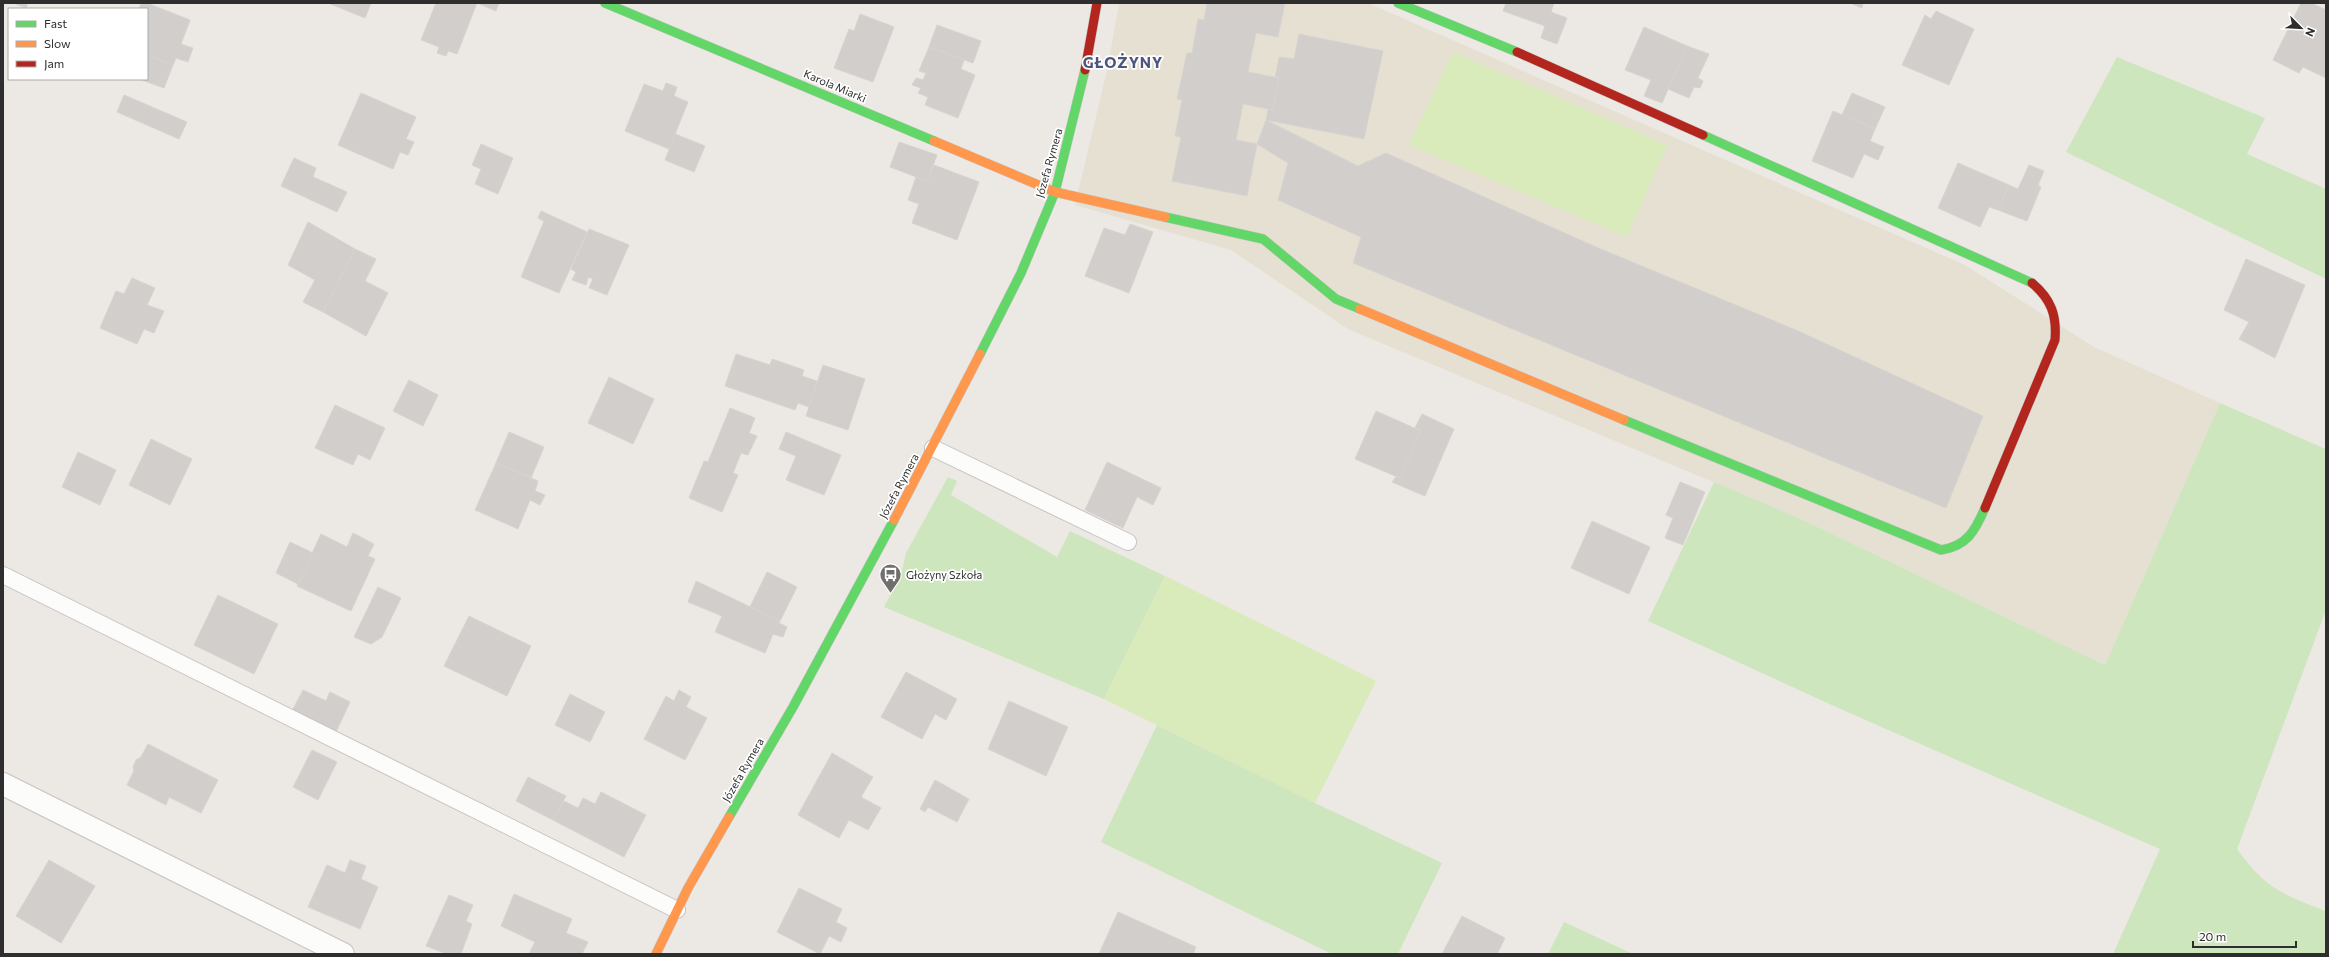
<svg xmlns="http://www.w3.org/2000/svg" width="2329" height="957" font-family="Commissioner,sans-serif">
<rect width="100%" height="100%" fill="#ece8e4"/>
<!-- education -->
<polygon fill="#e6e0d3" points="1119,3 1368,3 1965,265 2094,347 2220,403 2105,665 1801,519 1348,329 1231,250 1075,205 1108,66"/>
<!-- green -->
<g fill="#cee6be">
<polygon points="2117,57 2265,118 2247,154 2326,189 2326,279 2066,152"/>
<path d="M 2220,403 L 2326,449 L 2326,610 L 2237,849 C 2266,889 2282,894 2326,911 L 2326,954 L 2113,954 L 2160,849 L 1845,711 L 1648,621 L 1714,482 L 1801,519 L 2105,665 Z"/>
<polygon points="948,477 957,481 951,495 1057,557 1070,531 1165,576 1104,699 884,607 901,575 906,553"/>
<polygon points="1157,725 1315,803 1442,863 1398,954 1332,954 1101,842"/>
<polygon points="1564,922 1633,954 1548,954"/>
</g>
<!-- pitch -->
<g fill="#d9eabb">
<polygon points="1453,52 1667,145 1627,237 1409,145"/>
<polygon points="1165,576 1376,681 1315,803 1104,699"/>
</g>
<!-- building -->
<g fill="#d1cecb" stroke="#d7d4d0">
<polygon points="13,3 28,3 26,8"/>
<polygon points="141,3 147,3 190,20 181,44 193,48 188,62 176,58 173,65 147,55 147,9 139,9"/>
<polygon points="328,3 371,3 365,18"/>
<polygon points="436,3 499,3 496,11 477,3 457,54 448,51 446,56 437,53 439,47 421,40"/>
<polygon points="1207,3 1285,3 1278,37 1256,33 1248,72 1279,78 1273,110 1243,104 1236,140 1257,144 1247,196 1172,181 1181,137 1175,136 1182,100 1177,99 1187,53 1192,53 1198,19 1204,20"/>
<polygon points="1506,3 1554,3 1551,12 1567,18 1557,44 1541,38 1545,26 1503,11"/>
<polygon points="1850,3 1863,3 1862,8"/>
<polygon points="2301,3 2311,3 2326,10 2326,78 2303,67 2299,73 2273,60"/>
<polygon points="1936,11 1974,29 1949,85 1902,65 1925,15 1931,19"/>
<polygon points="860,14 894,27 873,82 834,68 849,29 854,31"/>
<polygon points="937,25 981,41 973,63 929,47"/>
<polygon points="1644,27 1687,46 1662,103 1644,96 1651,80 1625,70"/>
<polygon points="1299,34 1383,51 1364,139 1266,120 1268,109 1273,110 1279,78 1275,78 1279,57 1294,59"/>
<polygon points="1687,46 1709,54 1698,78 1703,81 1700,88 1694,87 1689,98 1668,89"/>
<polygon points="929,47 964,60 961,69 975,75 958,118 925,105 928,97 918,93 921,88 912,85 916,78 923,80 926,73 919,71"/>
<polygon points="147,55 173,65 164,88 139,79 147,79"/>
<polygon points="666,83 677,87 674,96 688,102 669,149 625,131 644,84 663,91"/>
<polygon points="361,93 416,117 406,139 414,142 408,155 400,152 393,169 338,145"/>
<polygon points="1852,93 1885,107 1875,129 1842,115"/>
<polygon points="124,95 187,122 179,139 117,112"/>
<polygon points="1833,111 1875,129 1870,141 1884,147 1878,160 1864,154 1853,178 1812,161"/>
<polygon points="1266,120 1358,166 1386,153 1596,247 1796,330 1983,416 1946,508 1353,263 1361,237 1278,200 1288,163 1257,144"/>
<polygon points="675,134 705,146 694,172 665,160"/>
<polygon points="899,142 937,155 927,181 890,167"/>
<polygon points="481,144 513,158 498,194 475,184 481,169 472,165"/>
<polygon points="294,158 316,168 313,177 347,192 337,212 281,186"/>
<polygon points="1958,163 2009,185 1998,210 1989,207 1980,227 1938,208"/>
<polygon points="934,165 979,182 957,240 912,223 919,204 908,200 916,177 927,181"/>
<polygon points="2029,165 2044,171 2038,185 2041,187 2027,221 1998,210 2009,185 2018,189"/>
<polygon points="541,211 587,232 559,293 521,277 544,221 538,218"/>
<polygon points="308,222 355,249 323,312 303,302 315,280 288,265"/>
<polygon points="1130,224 1153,232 1129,293 1085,276 1104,228 1125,235"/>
<polygon points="589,229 629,245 607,295 589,288 593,279 588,277 586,285 572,280 576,272 571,269"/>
<polygon points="355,249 376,259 365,281 388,293 366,336 323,312"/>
<polygon points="2246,259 2305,285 2275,358 2239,339 2249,322 2224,310"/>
<polygon points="132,278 155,288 147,305 164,311 154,333 144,329 137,344 100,328 116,291 124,294"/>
<polygon points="736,354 770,365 772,359 804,370 802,376 817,381 809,407 798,403 795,410 725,386"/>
<polygon points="823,365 865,379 848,430 806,416"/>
<polygon points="609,377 654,399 633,444 588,423"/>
<polygon points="409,380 438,395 423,426 393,411"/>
<polygon points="335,405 385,428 370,460 358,454 353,465 315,448"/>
<polygon points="730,408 755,418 749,433 757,436 748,455 741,453 733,473 738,475 722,512 689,498 704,461 708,462"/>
<polygon points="1376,411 1421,431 1400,478 1355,459"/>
<polygon points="1422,414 1454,429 1425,496 1392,482 1396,477 1400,478 1421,431 1415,428"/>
<polygon points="509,432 544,447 531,478 496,463"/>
<polygon points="786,432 841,455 824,495 786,480 796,456 779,449"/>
<polygon points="151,439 192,459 170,505 129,485"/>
<polygon points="78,452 116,470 100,505 62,487"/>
<polygon points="1107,462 1161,488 1153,505 1137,497 1123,528 1085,510"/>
<polygon points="496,463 538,481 535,491 545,495 540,505 530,500 518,529 475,510"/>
<polygon points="1680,482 1705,492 1683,545 1665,538 1673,518 1666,515"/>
<polygon points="1592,521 1650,547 1629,594 1571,568"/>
<polygon points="353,533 374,544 368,556 375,559 351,611 297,586 321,534 347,547"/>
<polygon points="290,542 313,553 298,584 276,573"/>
<polygon points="767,572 797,587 780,621 750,607"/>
<polygon points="696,581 780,621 779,623 787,627 783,637 773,634 765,653 715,632 722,616 688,602"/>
<polygon points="378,587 401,598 382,637 371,644 354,637"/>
<polygon points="218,595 278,624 254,674 194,645"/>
<polygon points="469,616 531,646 507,696 444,666"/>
<polygon points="906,672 957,699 946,720 935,714 922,739 881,717"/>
<polygon points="303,690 326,701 330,692 350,702 336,732 292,711"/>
<polygon points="679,690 691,697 686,707 707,718 685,760 644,739 666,696 674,701"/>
<polygon points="570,694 605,712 590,742 555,725"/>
<polygon points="1009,701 1068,727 1046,776 988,749"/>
<polygon points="148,744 218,780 201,813 169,797 166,805 127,785 134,771 133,767 136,760 141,757"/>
<polygon points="312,750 337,762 318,800 293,787"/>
<polygon points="832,753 873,777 861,797 881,808 868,830 849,820 839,838 798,815"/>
<polygon points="528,777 566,796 553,820 516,801"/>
<polygon points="935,780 969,799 957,822 928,807 925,812 920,809"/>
<polygon points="601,792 646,815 624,857 553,820 564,801 578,808 583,798 595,804"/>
<polygon points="49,860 95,886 61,943 16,916"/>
<polygon points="350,860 366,866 361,879 378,887 360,929 308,907 327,865 345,873"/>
<polygon points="799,888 842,909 836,922 847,928 841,942 829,936 820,954 777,932"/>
<polygon points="514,894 572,919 566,933 588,942 582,954 529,954 535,942 501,926"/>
<polygon points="449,895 473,905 466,921 472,924 461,954 447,954 426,946"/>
<polygon points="1118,912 1196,947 1193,954 1099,954"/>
<polygon points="1462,916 1505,938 1497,954 1442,954"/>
</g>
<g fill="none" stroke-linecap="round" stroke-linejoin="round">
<defs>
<g id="lane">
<polyline points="933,448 1128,542"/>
<polyline points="3,575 677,910"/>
</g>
<polyline id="street" points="3,784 343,954"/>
<g id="fast">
<polyline points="605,3 934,141"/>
<polyline points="1398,3 1517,52"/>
<polyline points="1703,135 2032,283"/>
<polyline points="1165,217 1263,239 1336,299 1360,309"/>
<polyline points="980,354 1021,273 1055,192 1085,70"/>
<path d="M 1624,420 L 1941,550 C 1967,546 1975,531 1985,508"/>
<polyline points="729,817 793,707 894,520"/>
</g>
<g id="slow">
<polyline points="934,141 1055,192 1165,217"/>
<polyline points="1360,309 1624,420"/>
<polyline points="894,520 980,354"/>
<polyline points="656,954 688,888 729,817"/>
</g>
<g id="jam">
<polyline points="1517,52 1703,135"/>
<polyline points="1085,70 1097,3"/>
<path d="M 1985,508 L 2055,340 C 2057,315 2051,299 2032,283"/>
</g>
</defs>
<!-- lane casing -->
<use href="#lane" stroke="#c5c4c5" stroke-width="18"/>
<!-- street casing -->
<use href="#street" stroke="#c5c4c5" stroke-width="24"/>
<!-- fast casing -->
<use href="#fast" stroke="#c5c4c5" stroke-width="10"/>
<!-- slow casing -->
<use href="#slow" stroke="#c5c4c5" stroke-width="10"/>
<!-- jam casing -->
<use href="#jam" stroke="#c5c4c5" stroke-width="10"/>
<!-- lane -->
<use href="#lane" stroke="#fcfcfb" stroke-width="16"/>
<!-- street -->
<use href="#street" stroke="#fcfcfb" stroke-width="22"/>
<!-- fast -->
<use href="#fast" stroke="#63d668" stroke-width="9"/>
<!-- slow -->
<use href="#slow" stroke="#ff974d" stroke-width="9"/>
<!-- jam -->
<use href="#jam" stroke="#b3261e" stroke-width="9"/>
</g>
<!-- icons -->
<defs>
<symbol id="bus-pin" viewBox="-11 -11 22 30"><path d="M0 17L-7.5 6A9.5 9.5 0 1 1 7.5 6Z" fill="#706f6e" stroke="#fff"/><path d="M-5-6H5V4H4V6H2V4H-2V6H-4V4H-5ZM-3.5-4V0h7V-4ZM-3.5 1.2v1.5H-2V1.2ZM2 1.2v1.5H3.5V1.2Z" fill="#fff"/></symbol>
</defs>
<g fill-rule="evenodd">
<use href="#bus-pin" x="878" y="562" width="25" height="34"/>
</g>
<g text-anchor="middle" stroke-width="3.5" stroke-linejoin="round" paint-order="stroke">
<!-- street labels -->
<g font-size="11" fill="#2e2e2e" stroke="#fff">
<text transform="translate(835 86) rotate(23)" y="4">Karola Miarki</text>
<text transform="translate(1049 163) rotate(-74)" y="4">Józefa Rymera</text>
<text transform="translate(899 486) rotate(-62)" y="4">Józefa Rymera</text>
<text transform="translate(743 770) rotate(-60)" y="4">Józefa Rymera</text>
</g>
<!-- poi labels -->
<g font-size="11" fill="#2e2e2e" stroke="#fff" text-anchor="start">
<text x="906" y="579">Głożyny Szkoła</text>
</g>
<!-- district labels -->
<g font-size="15" font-weight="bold" letter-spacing="1" fill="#4d5680" stroke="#fff">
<text x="1123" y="68">GŁOŻYNY</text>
</g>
</g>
<!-- border -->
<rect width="2329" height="957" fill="none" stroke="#2e2e2e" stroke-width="8"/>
<!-- legend -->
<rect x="8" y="8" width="140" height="72" fill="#ffffff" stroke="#ababab"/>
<rect x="16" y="21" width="20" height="6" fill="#63d668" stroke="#ababab"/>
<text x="44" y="28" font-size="12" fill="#2e2e2e">Fast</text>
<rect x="16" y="41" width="20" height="6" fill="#ff974d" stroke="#ababab"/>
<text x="44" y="48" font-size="12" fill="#2e2e2e">Slow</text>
<rect x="16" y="61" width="20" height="6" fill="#b3261e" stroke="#ababab"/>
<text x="44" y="68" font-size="12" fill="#2e2e2e">Jam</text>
<!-- north arrow -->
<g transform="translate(2301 28) rotate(114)" stroke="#ffffff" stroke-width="3" paint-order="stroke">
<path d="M0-3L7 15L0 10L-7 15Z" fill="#2e2e2e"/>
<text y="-6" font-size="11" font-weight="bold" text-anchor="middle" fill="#2e2e2e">N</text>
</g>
<!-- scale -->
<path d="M2193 941v6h103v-6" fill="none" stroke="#2e2e2e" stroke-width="2"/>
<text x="2199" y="941" font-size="12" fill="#2e2e2e" stroke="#ffffff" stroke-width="3" paint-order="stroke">20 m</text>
</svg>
